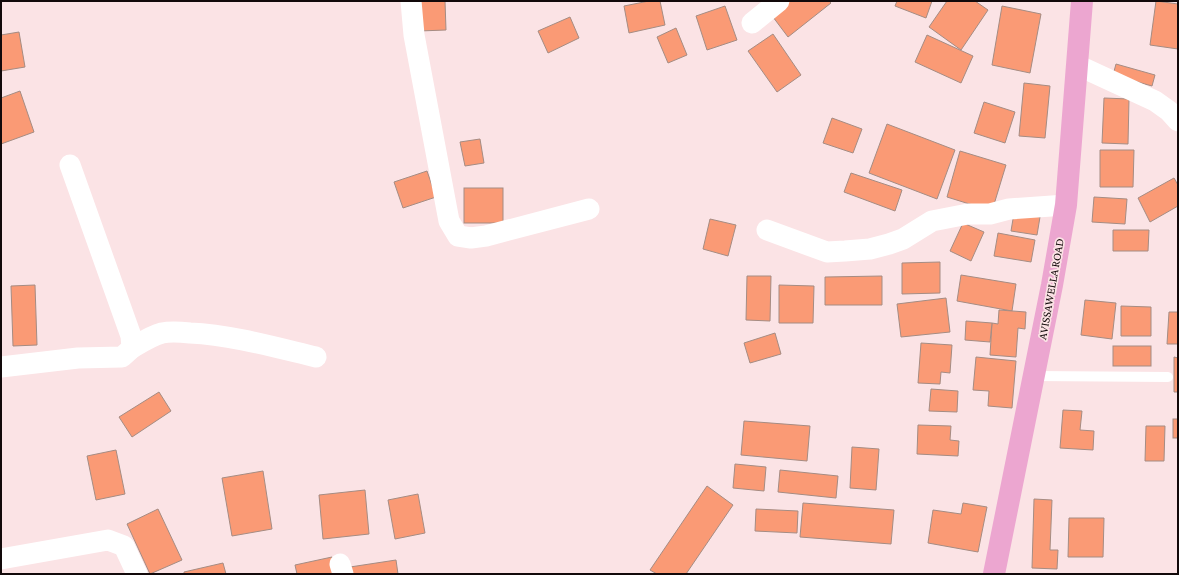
<svg xmlns="http://www.w3.org/2000/svg" width="1179" height="575" font-family="'Crimson Pro',serif">
<rect width="100%" height="100%" fill="#fbe3e5"/>
<!-- building -->
<g fill="#fa9a75" stroke="#a58c83">
<polygon points="418,1 445,1 446,30 419,31"/>
<polygon points="649,1 660,1 665,25 629,33 624,6"/>
<polygon points="786,1 829,1 831,3 788,37 770,13"/>
<polygon points="897,1 932,1 926,18 895,6"/>
<polygon points="947,1 975,1 988,10 961,50 929,27"/>
<polygon points="1156,1 1178,4 1178,49 1150,45"/>
<polygon points="725,6 737,40 707,50 696,16"/>
<polygon points="1002,6 1041,14 1030,73 992,65"/>
<polygon points="570,17 579,38 548,53 538,31"/>
<polygon points="676,28 687,55 668,63 657,37"/>
<polygon points="19,32 25,67 1,71 1,35"/>
<polygon points="773,34 801,75 777,92 748,51"/>
<polygon points="927,35 973,56 961,83 915,62"/>
<polygon points="1116,64 1155,75 1152,86 1113,75"/>
<polygon points="1024,83 1050,86 1045,138 1019,136"/>
<polygon points="20,91 34,132 1,144 1,98"/>
<polygon points="1104,98 1129,99 1128,144 1102,143"/>
<polygon points="984,102 1015,112 1005,143 974,133"/>
<polygon points="832,118 862,129 853,153 823,143"/>
<polygon points="887,124 955,150 937,199 869,173"/>
<polygon points="480,139 484,163 465,166 460,142"/>
<polygon points="1100,150 1134,150 1133,187 1100,187"/>
<polygon points="960,151 1006,165 992,211 947,197"/>
<polygon points="427,171 436,197 403,208 394,182"/>
<polygon points="851,173 902,190 895,211 844,192"/>
<polygon points="1174,178 1178,185 1178,206 1150,222 1138,198"/>
<rect x="464" y="188" width="39" height="35"/>
<polygon points="1094,197 1127,199 1125,224 1092,222"/>
<polygon points="1014,213 1040,217 1037,235 1011,231"/>
<polygon points="710,219 736,225 728,256 703,249"/>
<polygon points="963,223 984,232 971,261 950,251"/>
<polygon points="1113,230 1149,230 1148,251 1113,251"/>
<polygon points="998,233 1035,240 1031,262 994,256"/>
<polygon points="940,262 940,293 902,294 902,263"/>
<polygon points="961,275 1016,284 1012,311 957,301"/>
<polygon points="747,276 771,276 770,321 746,320"/>
<polygon points="882,276 882,305 825,305 825,277"/>
<polygon points="35,285 37,345 13,346 11,286"/>
<polygon points="779,285 814,286 813,323 779,323"/>
<polygon points="946,298 950,332 901,337 897,304"/>
<polygon points="1085,300 1116,303 1112,339 1081,335"/>
<polygon points="1121,306 1151,307 1151,336 1121,336"/>
<polygon points="999,310 1026,312 1025,329 1018,328 1016,357 990,355 992,323 998,324"/>
<polygon points="1169,312 1178,312 1178,344 1167,344"/>
<polygon points="966,321 992,323 990,342 965,340"/>
<polygon points="775,333 781,354 750,363 744,343"/>
<polygon points="921,343 952,345 950,373 941,372 940,384 918,383"/>
<rect x="1113" y="346" width="38" height="20"/>
<polygon points="976,357 1016,361 1012,408 988,406 989,391 973,390"/>
<polygon points="1174,357 1178,358 1178,392 1174,392"/>
<polygon points="931,389 958,391 957,412 929,411"/>
<polygon points="159,392 171,411 132,437 119,417"/>
<polygon points="1063,410 1082,411 1080,430 1094,431 1093,450 1060,448"/>
<rect x="1173" y="419" width="5" height="19"/>
<polygon points="744,421 810,426 807,461 741,455"/>
<polygon points="918,425 951,426 950,440 959,441 958,456 917,454"/>
<polygon points="1146,426 1165,426 1164,461 1145,461"/>
<polygon points="852,447 879,449 876,490 850,488"/>
<polygon points="116,450 125,494 96,500 87,456"/>
<polygon points="735,464 766,467 764,491 733,488"/>
<polygon points="780,470 838,476 836,498 778,492"/>
<polygon points="263,471 272,529 232,536 222,478"/>
<polygon points="707,486 733,505 686,574 657,574 650,570"/>
<polygon points="365,490 369,534 323,539 319,495"/>
<polygon points="418,494 425,533 395,539 388,500"/>
<polygon points="1034,499 1052,500 1050,550 1058,550 1057,569 1032,568"/>
<polygon points="803,503 894,510 891,544 800,537"/>
<polygon points="963,503 987,507 978,552 928,543 933,510 961,514"/>
<polygon points="158,509 182,560 150,574 127,524"/>
<polygon points="756,509 798,511 797,533 755,531"/>
<polygon points="1069,518 1104,518 1103,557 1068,557"/>
<polygon points="332,557 336,574 297,574 295,565"/>
<polygon points="396,560 398,574 351,574 350,567"/>
<polygon points="223,563 226,574 184,574 184,572"/>
</g>
<g fill="none" stroke-linecap="round" stroke-linejoin="round">
<!-- lane -->
<polyline stroke="#fff" stroke-width="10" points="1034,376 1168,377"/>
<!-- street -->
<g stroke="#fff" stroke-width="21">
<polyline points="411,1 414,35 449,221 458,236 471,238 486,236 589,209"/>
<polyline points="752,23 779,1"/>
<polyline points="1077,65 1155,101 1169,111 1178,121"/>
<polyline points="767,230 827,252 845,251 870,249 889,244 903,239 932,221 968,214 990,214 1009,209 1066,205"/>
<path d="M 132,348 C 142,342 151,336 162,333 C 171,331 181,332 190,333 C 232,335 274,347 316,357"/>
<polyline points="1,367 78,358 122,357 132,348 131,336 70,165"/>
<polyline points="1,559 108,540 124,546 137,574"/>
<polyline points="340,564 343,574"/>
</g>
<!-- primary -->
<polyline stroke="#eca6d0" stroke-width="22" points="994,574 1052,285 1066,205 1082,1"/>
</g>
<g text-anchor="middle" stroke-width="3.5" stroke-linejoin="round" paint-order="stroke">
<!-- street labels -->
<g font-size="12" fill="#12090a" stroke="#fbe3e5">
<text transform="translate(1051 289) rotate(-80)" y="4">AVISSAWELLA ROAD</text>
</g>
</g>
<!-- border -->
<rect width="1179" height="575" fill="none" stroke="#12090a" stroke-width="4"/>
</svg>
